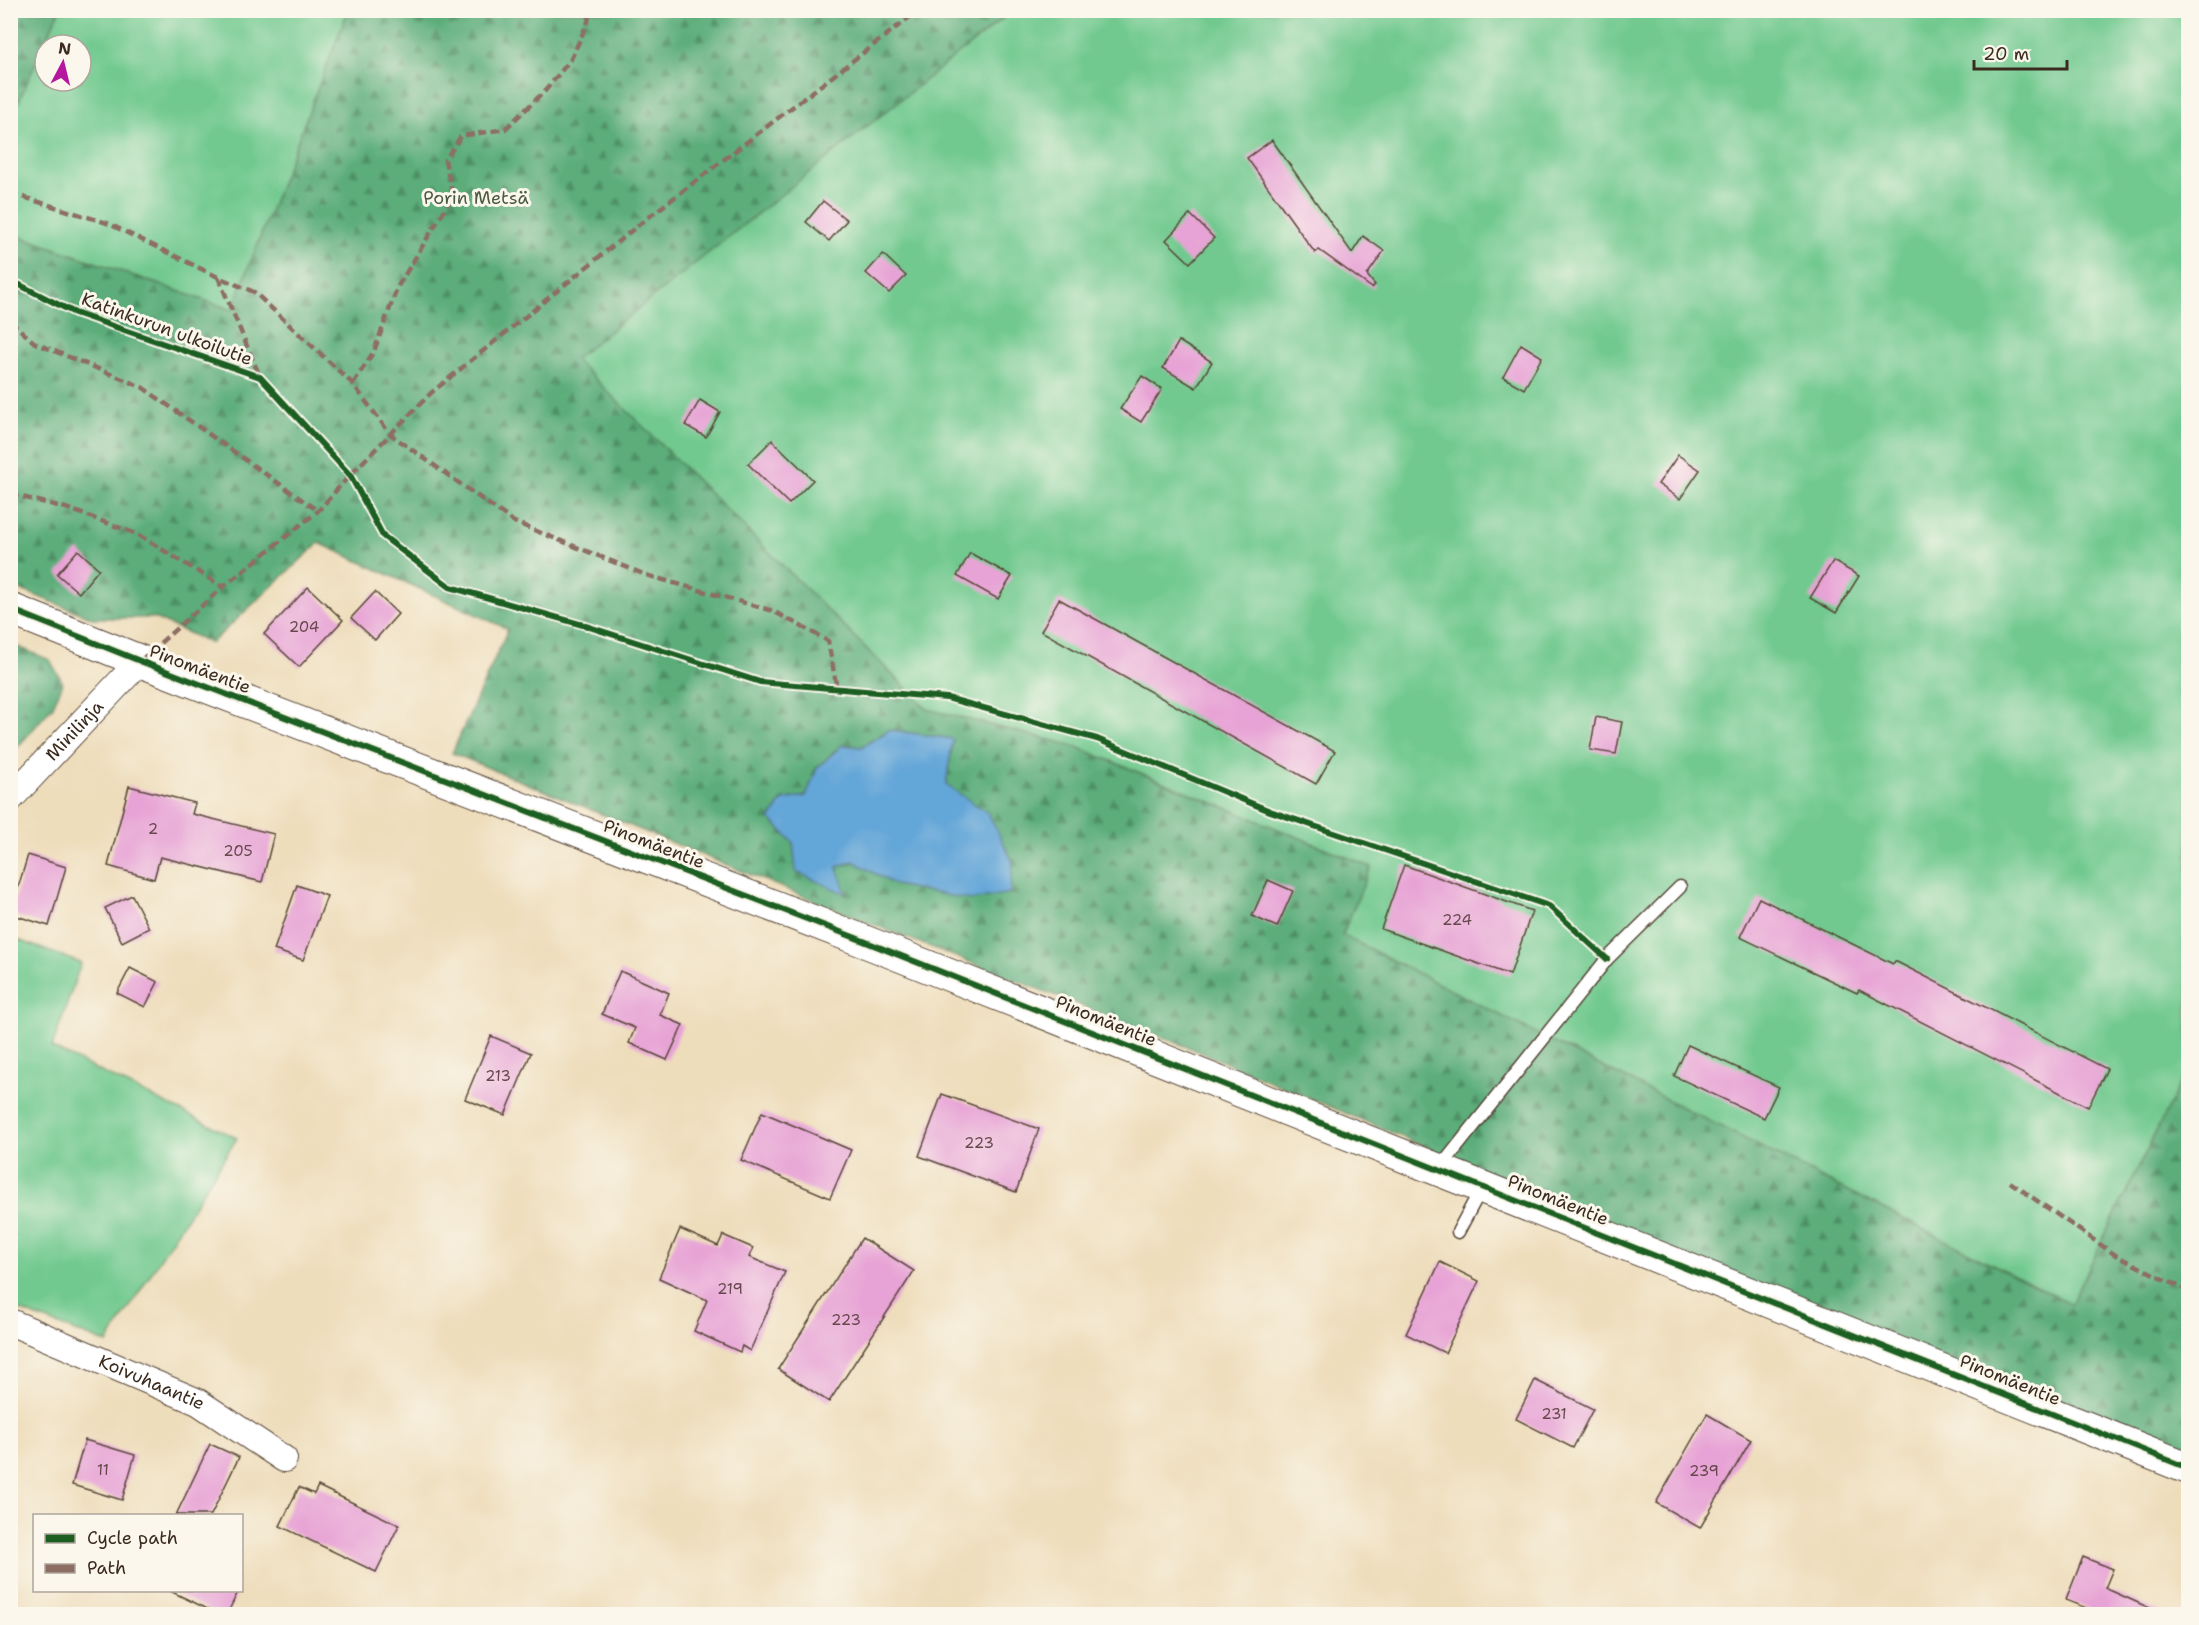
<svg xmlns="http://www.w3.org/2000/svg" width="2199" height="1625" font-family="'Shantell Sans',sans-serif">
<defs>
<pattern id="forest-firs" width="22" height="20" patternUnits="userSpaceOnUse" patternTransform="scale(1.5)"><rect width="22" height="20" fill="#5cad7a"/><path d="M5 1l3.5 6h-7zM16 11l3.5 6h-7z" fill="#4d8d63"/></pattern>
</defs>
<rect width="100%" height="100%" fill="#fbf7ec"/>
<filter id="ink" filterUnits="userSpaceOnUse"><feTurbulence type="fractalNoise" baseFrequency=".0167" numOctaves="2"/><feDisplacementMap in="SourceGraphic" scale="12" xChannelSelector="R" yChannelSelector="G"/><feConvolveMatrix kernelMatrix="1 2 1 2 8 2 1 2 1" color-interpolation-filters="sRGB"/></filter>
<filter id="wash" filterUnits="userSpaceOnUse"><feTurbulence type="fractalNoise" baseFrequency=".008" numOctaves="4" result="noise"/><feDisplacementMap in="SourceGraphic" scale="24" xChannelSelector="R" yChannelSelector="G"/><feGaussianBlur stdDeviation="1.35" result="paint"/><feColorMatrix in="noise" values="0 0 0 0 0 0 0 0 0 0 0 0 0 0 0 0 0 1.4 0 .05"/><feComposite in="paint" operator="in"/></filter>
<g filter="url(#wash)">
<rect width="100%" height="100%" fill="#edb"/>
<!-- grass -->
<g fill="#71c98f" stroke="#567a56" stroke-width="1.5" fill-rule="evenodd">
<path d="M 59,11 L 348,11 L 232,310 L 11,233 L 11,118 ZM 45,45 L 81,45 L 81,81 L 45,81 Z"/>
<polygon points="1012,11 2188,11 2188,1067 2071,1304 1342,935 1371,867 1074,746 927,709 574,359"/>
<polygon points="10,939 18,940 81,963 52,1048 237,1138 107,1343 11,1307"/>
</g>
<!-- forest -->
<g fill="url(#forest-firs)" stroke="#4c6c4c" stroke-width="1.5" fill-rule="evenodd">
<polygon points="11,10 59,11 11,118 10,11"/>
<path d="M 348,11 L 1012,11 L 575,359 L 927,709 L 1074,746 L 1371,867 L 1342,935 L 2071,1304 L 2188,1067 L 2188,1468 L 1205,1054 L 869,923 L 452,753 L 508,629 L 319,543 L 211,643 L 154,618 L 93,618 L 11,586 L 10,233 L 232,310 ZM 889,730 L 953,739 L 946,785 L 988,814 L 896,885 L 853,861 L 836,866 L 845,893 L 797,872 L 793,842 L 770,819 L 783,800 L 806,796 L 817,768 L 842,745 L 862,747 Z"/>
<polygon points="11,644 50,660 63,683 53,706 11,755"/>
</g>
<!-- water -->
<polygon fill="#64a6d8" stroke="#50687b" stroke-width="1.5" points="889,730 953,739 946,785 988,813 1013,862 1010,893 971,900 895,885 853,861 837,867 846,894 796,872 793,842 770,819 783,800 806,796 817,768 842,745 862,747"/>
<g id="blocks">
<!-- building -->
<g fill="#e7a3d5">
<polygon points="1272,140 1352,253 1363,236 1384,251 1367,275 1375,285 1372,288 1319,250 1315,253 1247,158"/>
<polygon points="823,201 847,220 829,241 806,222"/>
<polygon points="1190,214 1214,238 1190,263 1166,240"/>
<polygon points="883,254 906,276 889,293 866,273"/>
<polygon points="1179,341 1212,362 1196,388 1163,368"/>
<polygon points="1521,344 1542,357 1524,389 1503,377"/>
<polygon points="1142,376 1162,389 1141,422 1120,409"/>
<polygon points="700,400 720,412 706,437 685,425"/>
<polygon points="772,440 813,480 789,504 748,464"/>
<polygon points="1678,455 1700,470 1680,499 1658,484"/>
<polygon points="78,550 99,569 79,593 57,574"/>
<polygon points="970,553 1012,576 998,599 957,576"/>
<polygon points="1833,561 1859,576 1836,613 1810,598"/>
<polygon points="308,587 343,620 299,667 264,634"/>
<polygon points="375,592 398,614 375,640 351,618"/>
<polygon points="1059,599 1335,751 1316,784 1041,631"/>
<polygon points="1596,717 1622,722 1616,754 1590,750"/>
<polygon points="129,786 195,803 192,814 274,834 262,882 160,857 154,879 108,866"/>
<polygon points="28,855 66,867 49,926 10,914"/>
<polygon points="1404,865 1532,911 1510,975 1381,929"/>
<polygon points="1268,880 1293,891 1277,927 1252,916"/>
<polygon points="297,885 327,896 303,960 274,950"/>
<polygon points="132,895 149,928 122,942 105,908"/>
<polygon points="1759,898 1893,964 1895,961 2107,1069 2088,1107 1859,990 1857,993 1740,937"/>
<polygon points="130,968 158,982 145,1007 117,993"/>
<polygon points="620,971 669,993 660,1015 683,1025 667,1060 629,1043 635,1028 602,1014"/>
<polygon points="491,1036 531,1053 505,1115 465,1099"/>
<polygon points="1688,1045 1779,1087 1764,1118 1674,1076"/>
<polygon points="942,1094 1039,1129 1016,1192 919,1156"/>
<polygon points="762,1112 851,1150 830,1198 741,1160"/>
<polygon points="680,1229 718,1246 723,1235 753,1248 749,1257 785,1272 750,1351 742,1346 740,1352 694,1331 707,1300 659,1278"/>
<polygon points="862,1238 914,1271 829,1402 778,1369"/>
<polygon points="1440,1262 1479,1281 1445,1353 1406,1334"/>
<polygon points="1535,1380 1593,1409 1573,1448 1516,1419"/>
<polygon points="1707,1414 1751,1440 1700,1528 1656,1503"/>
<polygon points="85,1440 135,1455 122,1500 72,1485"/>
<polygon points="210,1444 239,1457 211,1515 176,1515"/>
<polygon points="318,1486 399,1525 376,1572 280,1526 299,1487 314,1494"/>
<polygon points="2083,1557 2113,1569 2105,1588 2163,1614 2101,1614 2066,1600"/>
<polygon points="168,1590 239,1590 227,1614 218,1614"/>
</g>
</g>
</g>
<g filter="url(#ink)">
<use href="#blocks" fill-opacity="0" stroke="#564536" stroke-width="1.5"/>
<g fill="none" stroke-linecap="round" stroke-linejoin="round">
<defs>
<g id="service">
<polyline points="1440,1168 1607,959 1680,887"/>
<polyline points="1458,1232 1482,1187"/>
</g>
<g id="minor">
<path id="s1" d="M 10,799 L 140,661"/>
<path id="s2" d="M 10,1322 L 198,1402 L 284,1459"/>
</g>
<polyline id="tertiary" points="10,609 140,661 856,938 2188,1468"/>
</defs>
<!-- service casing -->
<use href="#service" stroke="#564536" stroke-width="15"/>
<!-- minor casing -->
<use href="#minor" stroke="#564536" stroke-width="28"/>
<!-- tertiary casing -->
<use href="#tertiary" stroke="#564536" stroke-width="34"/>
<!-- service -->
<use href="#service" stroke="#fff" stroke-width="12"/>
<!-- minor -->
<use href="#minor" stroke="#fff" stroke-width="26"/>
<!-- tertiary -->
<use href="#tertiary" stroke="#fff" stroke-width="32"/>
<!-- quiet -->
<g stroke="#8d6e63" stroke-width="4.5" stroke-dasharray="9 4.5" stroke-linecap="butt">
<polyline points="10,193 107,223 218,277 254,292 353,384 390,434 514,522 646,575 773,611 828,641 837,689"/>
<polyline points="218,277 260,377"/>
<polyline points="10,321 35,343 142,387 318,511"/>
<polyline points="353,384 374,351 398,286 453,196 445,160 461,136 505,129 545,91 571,59 588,22 590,10"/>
<polyline points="10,494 66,508 137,534 223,587"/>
<polyline points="140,661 223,587 318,511 350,475 431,393 641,223 919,10"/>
<polyline points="2010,1182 2117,1256 2188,1291"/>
</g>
<defs>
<g id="cycleway">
<polyline points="10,280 75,313 260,377 350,475 383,536 450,587 583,625 760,682 947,698 1097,739 1270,811 1549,906 1607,959"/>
<polyline points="10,609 140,661 856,938 2188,1468"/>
</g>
</defs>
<!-- cycleway casing -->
<use href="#cycleway" stroke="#fbf7ec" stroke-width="10"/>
<!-- cycleway -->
<use href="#cycleway" stroke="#1b5e20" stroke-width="6"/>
</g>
</g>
<g text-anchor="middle" stroke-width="6" stroke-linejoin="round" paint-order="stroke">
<!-- number labels -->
<g font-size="15" fill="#66484c">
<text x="304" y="632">204</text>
<text x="153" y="834">2</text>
<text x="238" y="856">205</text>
<text x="1457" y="925">224</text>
<text x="498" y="1081">213</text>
<text x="979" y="1148">223</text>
<text x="730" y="1294">219</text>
<text x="846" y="1325">223</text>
<text x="1554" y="1419">231</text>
<text x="103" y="1475">11</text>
<text x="1704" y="1476">239</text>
</g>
<!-- park labels -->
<g font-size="18" fill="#4b5a40" stroke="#fbf7ec">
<text x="476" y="204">Porin Metsä</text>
</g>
<!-- street labels -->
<g font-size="18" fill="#3b2a1e" stroke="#fbf7ec">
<text transform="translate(167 329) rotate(20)" y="6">Katinkurun ulkoilutie</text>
<text transform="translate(200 669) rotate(21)" y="6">Pinomäentie</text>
<text dy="6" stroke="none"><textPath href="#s1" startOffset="94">Minilinja</textPath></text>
<text transform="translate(654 844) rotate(21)" y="6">Pinomäentie</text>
<text transform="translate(1106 1021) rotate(22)" y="6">Pinomäentie</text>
<text transform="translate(1558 1200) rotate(22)" y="6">Pinomäentie</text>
<text transform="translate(2010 1380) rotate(22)" y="6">Pinomäentie</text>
<text dy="6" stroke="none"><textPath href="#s2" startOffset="154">Koivuhaantie</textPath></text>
</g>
</g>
<!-- margin -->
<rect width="2199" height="1625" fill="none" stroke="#fbf7ec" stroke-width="36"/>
<!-- legend -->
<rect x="33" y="1514" width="210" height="78" fill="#fbf7ec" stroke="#aea59a" stroke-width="1.5"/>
<rect x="45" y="1534" width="30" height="9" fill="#1b5e20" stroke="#aea59a" stroke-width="1.5"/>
<text x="87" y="1544" font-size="18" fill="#3b2a1e">Cycle path</text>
<rect x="45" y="1564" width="30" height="9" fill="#8d6e63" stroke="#aea59a" stroke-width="1.5"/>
<text x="87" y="1574" font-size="18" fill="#3b2a1e">Path</text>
<!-- north arrow -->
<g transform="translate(63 63) rotate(7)"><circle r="28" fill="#fbf7ec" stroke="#aea59a" stroke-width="1.5"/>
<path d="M0-4.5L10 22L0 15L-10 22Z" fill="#b5179e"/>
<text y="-9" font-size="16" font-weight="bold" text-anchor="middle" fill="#3b2a1e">N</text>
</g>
<!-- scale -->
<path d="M1974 60v9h93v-9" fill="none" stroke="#3b2a1e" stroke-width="3"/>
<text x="1983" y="60" font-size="18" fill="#3b2a1e" stroke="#fbf7ec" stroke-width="4.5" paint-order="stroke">20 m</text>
</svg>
